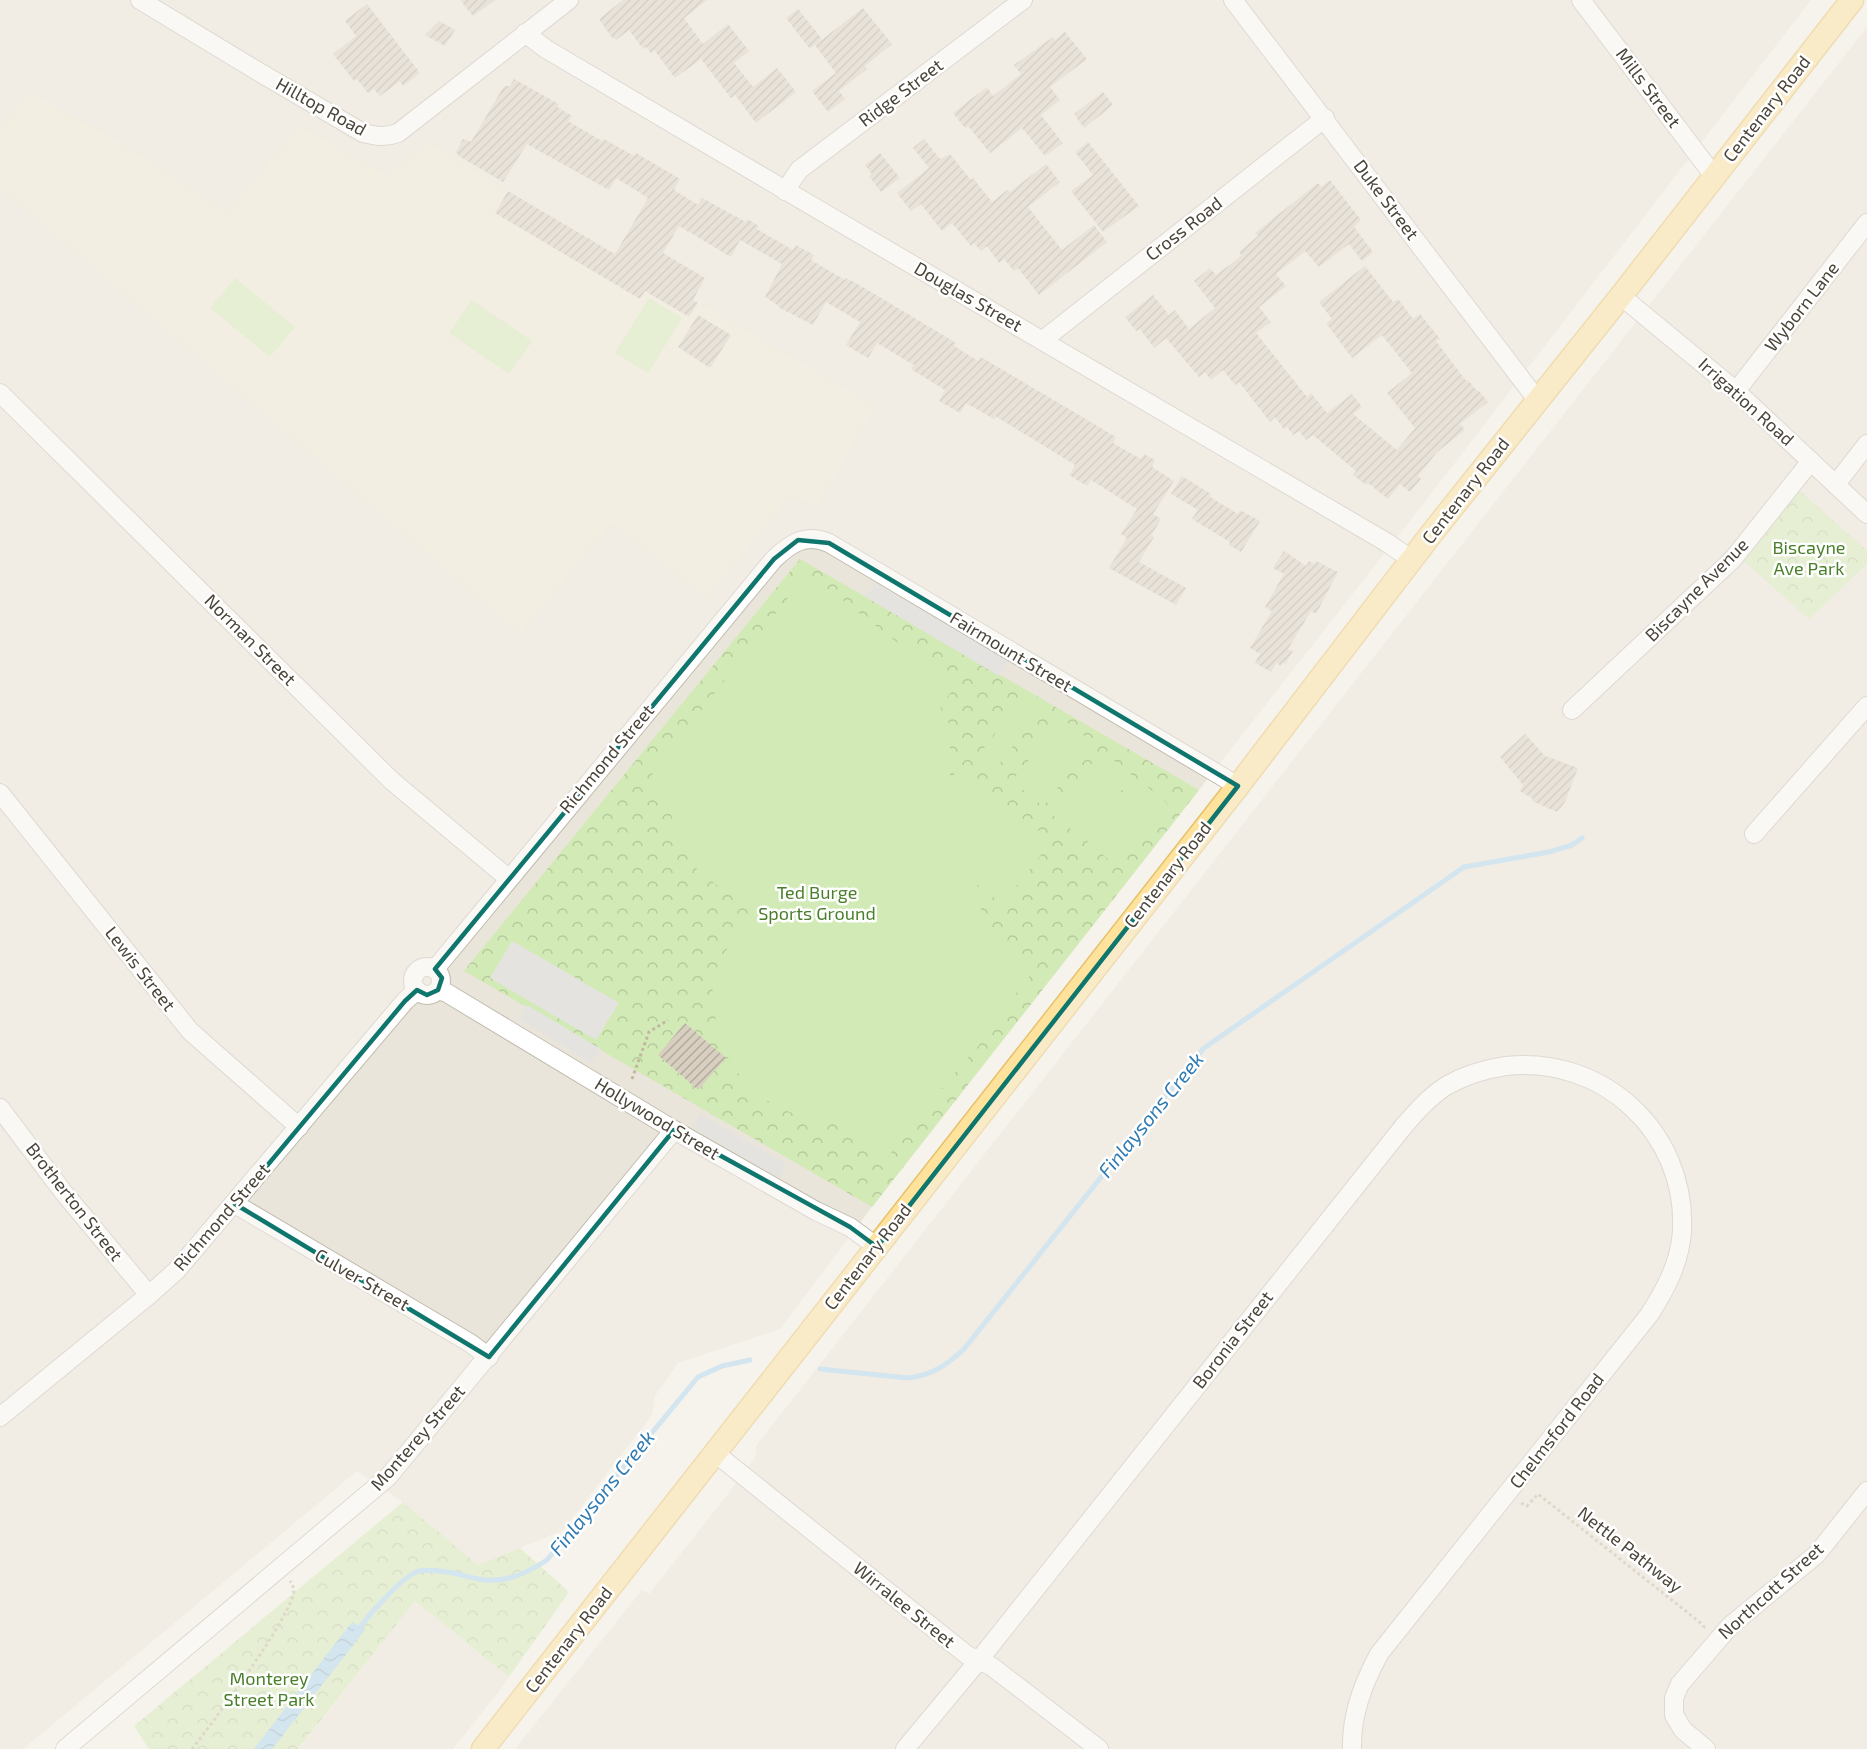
<svg xmlns="http://www.w3.org/2000/svg" width="1867" height="1749" font-family="'Exo 2',sans-serif">
<defs>
<pattern id="forest-crowns" width="20" height="18" patternUnits="userSpaceOnUse" patternTransform="scale(1.5)"><rect width="20" height="18" fill="#d2eab5"/><path d="M2 6a3 3 0 1 1 6 0M12 15a3 3 0 1 1 6 0" fill="none" stroke="#b6ca9c"/></pattern>
<pattern id="water-waves" width="16" height="10" patternUnits="userSpaceOnUse" patternTransform="scale(1.5)"><rect width="16" height="10" fill="#a9d4f2"/><path d="M0 5q4-4 8 0t8 0" fill="none" stroke="#8caec5"/></pattern>
<pattern id="building-hatch" width="6" height="6" patternUnits="userSpaceOnUse" patternTransform="scale(1.5)"><rect width="6" height="6" fill="#d8cfc1"/><path d="M-1 1l2-2M0 6l6-6M5 7l2-2" fill="none" stroke="#b1aa9e"/></pattern>
</defs>
<rect width="100%" height="100%" fill="#f6f3ec"/>
<!-- residential -->
<g fill="#eae5da">
<polygon points="0,0 1811,0 1420,508 872,1207 780,1329 678,1363 655,1396 652,1415 563,1530 478,1565 403,1502 357,1471 23,1749 0,1749"/>
<polygon points="1867,27 1867,1749 515,1749 642,1590 649,1594 728,1494 756,1456 756,1446"/>
<polygon points="415,1601 509,1677 503,1686 453,1749 299,1749"/>
</g>
<!-- education -->
<polygon fill="#efe8d6" points="29,92 124,145 227,212 300,126 386,175 428,143 875,406 817,507 798,497 788,499 706,599 612,523 520,634 0,188 0,128"/>
<!-- forest -->
<g fill="url(#forest-crowns)">
<polygon points="1800,491 1867,551 1867,564 1809,619 1744,561"/>
<polygon points="800,559 1199,790 872,1207 464,971"/>
<polygon points="403,1502 478,1565 520,1548 569,1592 509,1677 415,1601 298,1749 149,1749 134,1726"/>
</g>
<!-- pitch -->
<g fill="#d2eab5">
<polygon points="235,278 295,327 270,357 210,308"/>
<polygon points="649,298 682,318 648,373 615,353"/>
<polygon points="472,300 532,341 509,374 449,333"/>
<polygon points="807,573 955,687 940,707 950,726 950,779 959,769 1052,841 1002,904 930,847 926,852 969,887 994,933 1037,967 983,1035 979,1045 945,1084 883,1163 831,1121 826,1122 779,1109 744,1082 720,1045 712,994 715,972 743,919 760,905 733,897 698,871 674,833 671,812 641,789"/>
<polygon points="1023,698 1039,712 991,775 974,761"/>
<polygon points="1062,718 1093,743 1043,806 1012,781"/>
<polygon points="1102,751 1133,776 1083,839 1052,814"/>
<polygon points="1138,779 1168,804 1118,867 1087,842"/>
</g>
<!-- parking -->
<g fill="#e5e3e0">
<polygon points="875,583 1008,661 999,676 866,597"/>
<polygon points="512,941 619,1003 596,1040 490,978"/>
<polygon points="527,1005 601,1049 592,1063 519,1019"/>
<polygon points="700,1114 786,1164 780,1179 694,1128"/>
</g>
<!-- water -->
<polygon fill="url(#water-waves)" points="352,1622 365,1630 272,1749 254,1749"/>
<g fill="none" stroke-linecap="round" stroke-linejoin="round">
<!-- stream -->
<g stroke="#a9d4f2" stroke-width="5">
<path d="M 820,1369 L 908,1378 C 932,1375 946,1366 964,1349 L 1204,1048 L 1464,867 L 1549,852 L 1572,845 L 1582,838"/>
<path d="M 356,1632 C 368,1616 401,1577 419,1571 C 426,1569 439,1571 447,1572 C 457,1573 467,1577 478,1579 C 505,1584 525,1574 547,1560 L 698,1377 L 722,1366 L 750,1360"/>
</g>
</g>
<!-- building -->
<g fill="url(#building-hatch)">
<polygon points="460,0 495,0 473,16"/>
<polygon points="623,0 707,0 684,18 703,44 728,24 749,51 734,63 753,87 777,68 796,92 756,123 735,95 731,98 701,59 675,78 654,50 651,53 646,47 643,49 629,30 616,40 615,38 613,39 599,19"/>
<polygon points="367,4 420,73 403,86 400,81 380,96 374,89 368,93 357,79 354,81 333,54 356,36 345,21"/>
<polygon points="863,8 892,44 865,66 867,69 839,91 845,99 828,112 812,91 836,73 815,45"/>
<polygon points="798,9 822,39 810,49 786,18"/>
<polygon points="439,21 455,30 445,46 425,35"/>
<polygon points="1065,32 1087,59 1050,87 1060,100 1041,115 1063,143 1045,156 1022,128 990,153 968,126 965,128 953,113 987,87 993,96 1021,74 1014,65 1053,37 1055,40"/>
<polygon points="514,79 559,104 557,107 572,116 568,121 602,141 604,139 634,156 636,153 680,179 674,190 698,205 702,198 746,222 747,219 759,226 757,229 793,250 796,245 814,255 811,260 845,280 846,278 854,282 898,308 956,343 954,346 978,361 981,357 1116,437 1113,443 1141,459 1144,454 1155,460 1152,467 1174,481 1153,514 1161,519 1151,536 1154,537 1139,562 1186,588 1176,605 1109,568 1127,538 1121,534 1137,509 1091,480 1087,486 1069,475 1075,465 995,416 994,419 966,403 960,413 939,401 945,390 911,369 914,365 877,343 868,358 846,345 860,322 826,302 813,325 778,307 779,306 765,297 782,264 740,240 731,257 679,226 663,253 705,278 693,300 698,303 689,317 645,291 640,299 495,213 508,191 615,254 648,198 616,178 609,190 527,144 503,182 459,156 456,152 463,139 471,142 504,86 510,86"/>
<polygon points="1103,92 1113,105 1084,128 1074,114"/>
<polygon points="924,139 940,159 950,154 971,180 973,178 992,202 1007,190 1010,192 1046,164 1060,182 1028,207 1062,250 1094,225 1107,242 1039,295 1018,268 1014,271 1004,259 999,263 987,246 981,251 974,243 971,246 952,223 942,231 921,204 911,211 897,193 929,168 913,148"/>
<polygon points="1088,142 1139,206 1103,232 1071,191 1093,175 1075,152"/>
<polygon points="880,153 900,178 881,192 869,176 872,174 865,165"/>
<polygon points="1330,180 1361,220 1354,227 1373,252 1362,261 1349,244 1319,267 1305,251 1276,274 1286,286 1259,307 1271,322 1256,333 1307,397 1311,393 1327,413 1352,394 1362,407 1353,414 1397,450 1415,428 1387,393 1412,373 1382,335 1352,358 1326,323 1332,319 1319,302 1365,266 1393,302 1398,299 1413,319 1420,314 1440,339 1436,341 1466,381 1468,380 1477,391 1478,390 1488,402 1460,424 1465,430 1437,452 1418,476 1421,479 1410,492 1400,484 1388,499 1368,483 1366,485 1353,475 1356,471 1313,435 1306,440 1299,431 1293,435 1287,427 1284,429 1275,417 1270,422 1239,382 1235,385 1223,370 1211,380 1205,372 1199,377 1166,338 1154,348 1140,329 1136,331 1125,317 1153,295 1169,315 1175,310 1189,329 1215,308 1194,281 1210,268 1216,275 1239,258 1241,255 1239,252 1258,236 1255,233 1318,183 1321,187"/>
<polygon points="698,315 731,335 710,368 678,347"/>
<polygon points="1182,476 1211,494 1210,497 1238,514 1240,510 1260,521 1241,552 1229,545 1230,542 1192,519 1198,510 1171,494"/>
<polygon points="1284,551 1306,566 1309,561 1314,564 1316,561 1338,572 1316,614 1311,611 1288,649 1293,651 1285,664 1283,662 1281,666 1276,663 1271,672 1255,663 1260,654 1250,648 1272,611 1265,607 1284,574 1273,568"/>
<polygon points="1525,734 1545,756 1578,768 1565,802 1557,812 1532,801 1533,799 1520,791 1523,785 1500,757"/>
<polygon points="685,1023 726,1058 698,1090 658,1055"/>
</g>
<g fill="none" stroke-linecap="round" stroke-linejoin="round">
<defs>
<g id="minor">
<path d="M 140,0 L 259,72 L 363,133 C 376,136 385,138 398,133 L 569,0"/>
<polyline points="1233,0 1538,401"/>
<polyline points="1581,0 1714,176"/>
<path d="M 525,33 L 546,49 C 825,215 1106,377 1386,542 L 1412,560"/>
<polyline points="785,191 799,170 1023,0"/>
<polyline points="1621,296 1736,391 1867,514"/>
<polyline points="1043,340 1325,118"/>
<polyline points="1736,391 1867,223"/>
<polyline points="0,393 392,781 508,878"/>
<polyline points="1836,484 1867,444"/>
<polyline points="1572,710 1733,559 1811,461"/>
<polyline points="0,793 190,1031 299,1127"/>
<polyline points="1754,834 1867,706"/>
<circle cx="427" cy="981" r="14"/>
<path d="M 435,969 L 774,559 C 791,543 806,533 829,543 L 1238,786"/>
<polyline points="438,990 447,993 674,1130 816,1211 850,1227 877,1247"/>
<polyline points="0,1108 64,1193 149,1295"/>
<polyline points="235,1204 470,1343 489,1357"/>
<polyline points="0,1417 149,1295 177,1270 405,1001 417,990"/>
<polyline points="715,1453 967,1655 991,1666 1099,1749"/>
<polyline points="65,1749 388,1477 674,1130"/>
<path d="M 905,1749 L 979,1660 L 1403,1127 C 1416,1112 1429,1097 1446,1086 C 1465,1075 1485,1069 1506,1066 C 1603,1055 1687,1133 1682,1231 C 1680,1262 1666,1289 1649,1315 L 1379,1654 C 1363,1684 1351,1715 1352,1749"/>
<polyline points="1706,1749 1683,1730 1674,1715 1674,1698 1680,1684 1730,1626 1817,1554 1867,1491"/>
</g>
<polyline id="major" points="483,1749 1238,786 1432,533 1621,296 1852,0"/>
</defs>
<!-- minor casing -->
<use href="#minor" stroke="#c2bbae" stroke-width="20"/>
<!-- major casing -->
<use href="#major" stroke="#e6c16a" stroke-width="25"/>
<!-- path -->
<g stroke="#c4b79f" stroke-width="3" stroke-dasharray="3 3" stroke-linecap="butt">
<polyline points="632,1079 649,1032 668,1020"/>
<polyline points="1521,1503 1527,1506 1538,1494 1702,1624 1704,1627 1702,1630"/>
<path d="M 192,1749 C 210,1726 295,1613 294,1589 C 293,1586 292,1584 290,1581"/>
</g>
<!-- minor -->
<use href="#minor" stroke="#fff" stroke-width="18"/>
<!-- major -->
<use href="#major" stroke="#ffe39c" stroke-width="22"/>
</g>
<!-- marked area -->
<path d="M0 0H1867V1749H0ZM 798,540 L 829,543 L 1238,786 L 877,1247 L 850,1227 L 674,1130 L 489,1357 L 235,1204 L 405,1001 L 417,990 L 427,995 L 438,990 L 442,978 L 435,969 L 774,559 Z" fill="#f6f3ec" fill-opacity=".55" fill-rule="evenodd"/>
<path fill="none" stroke="#0f766e" stroke-width="4.5" stroke-linejoin="round" d="M 798,540 L 829,543 L 1238,786 L 877,1247 L 850,1227 L 674,1130 L 489,1357 L 235,1204 L 405,1001 L 417,990 L 427,995 L 438,990 L 442,978 L 435,969 L 774,559 Z"/>
<g text-anchor="middle" stroke-width="5" stroke-linejoin="round" paint-order="stroke">
<!-- street labels -->
<g font-size="18" fill="#4b4439" stroke="#fff">
<text transform="translate(1648 88) rotate(53)" y="6">Mills Street</text>
<text transform="translate(901 93) rotate(-37)" y="6">Ridge Street</text>
<text transform="translate(321 107) rotate(29)" y="6">Hilltop Road</text>
<text transform="translate(1767 109) rotate(-52)" y="6">Centenary Road</text>
<text transform="translate(1386 200) rotate(53)" y="6">Duke Street</text>
<text transform="translate(1184 229) rotate(-38)" y="6">Cross Road</text>
<text transform="translate(968 297) rotate(30)" y="6">Douglas Street</text>
<text transform="translate(1802 307) rotate(-52)" y="6">Wyborn Lane</text>
<text transform="translate(1746 402) rotate(42)" y="6">Irrigation Road</text>
<text transform="translate(1466 491) rotate(-52)" y="6">Centenary Road</text>
<text transform="translate(1697 590) rotate(-45)" y="6">Biscayne Avenue</text>
<text transform="translate(250 640) rotate(45)" y="6">Norman Street</text>
<text transform="translate(1011 652) rotate(31)" y="6">Fairmount Street</text>
<text transform="translate(607 759) rotate(-50)" y="6">Richmond Street</text>
<text transform="translate(1168 875) rotate(-52)" y="6">Centenary Road</text>
<text transform="translate(140 969) rotate(52)" y="6">Lewis Street</text>
<text transform="translate(657 1119) rotate(31)" y="6">Hollywood Street</text>
<text transform="translate(74 1202) rotate(52)" y="6">Brotherton Street</text>
<text transform="translate(222 1217) rotate(-49)" y="6">Richmond Street</text>
<text transform="translate(868 1257) rotate(-52)" y="6">Centenary Road</text>
<text transform="translate(362 1280) rotate(30)" y="6">Culver Street</text>
<text transform="translate(1233 1340) rotate(-52)" y="6">Boronia Street</text>
<text transform="translate(1557 1431) rotate(-52)" y="6">Chelmsford Road</text>
<text transform="translate(418 1438) rotate(-49)" y="6">Monterey Street</text>
<text transform="translate(1630 1550) rotate(38)" y="6">Nettle Pathway</text>
<text transform="translate(1771 1591) rotate(-42)" y="6">Northcott Street</text>
<text transform="translate(904 1605) rotate(39)" y="6">Wirralee Street</text>
<text transform="translate(569 1640) rotate(-52)" y="6">Centenary Road</text>
</g>
<!-- park labels -->
<g font-size="18" fill="#4a7f2a" stroke="#fff">
<text x="1809" y="554">Biscayne<tspan x="1809" dy="21">Ave Park</tspan></text>
<text x="817" y="899">Ted Burge<tspan x="817" dy="21">Sports Ground</tspan></text>
<text x="269" y="1685">Monterey<tspan x="269" dy="21">Street Park</tspan></text>
</g>
<!-- water labels -->
<g font-size="20" font-style="italic" fill="#2e7ab2" stroke="#fff">
<text transform="translate(1151 1115) rotate(-51)" y="7">Finlaysons Creek</text>
<text transform="translate(602 1493) rotate(-51)" y="7">Finlaysons Creek</text>
</g>
</g>
</svg>
